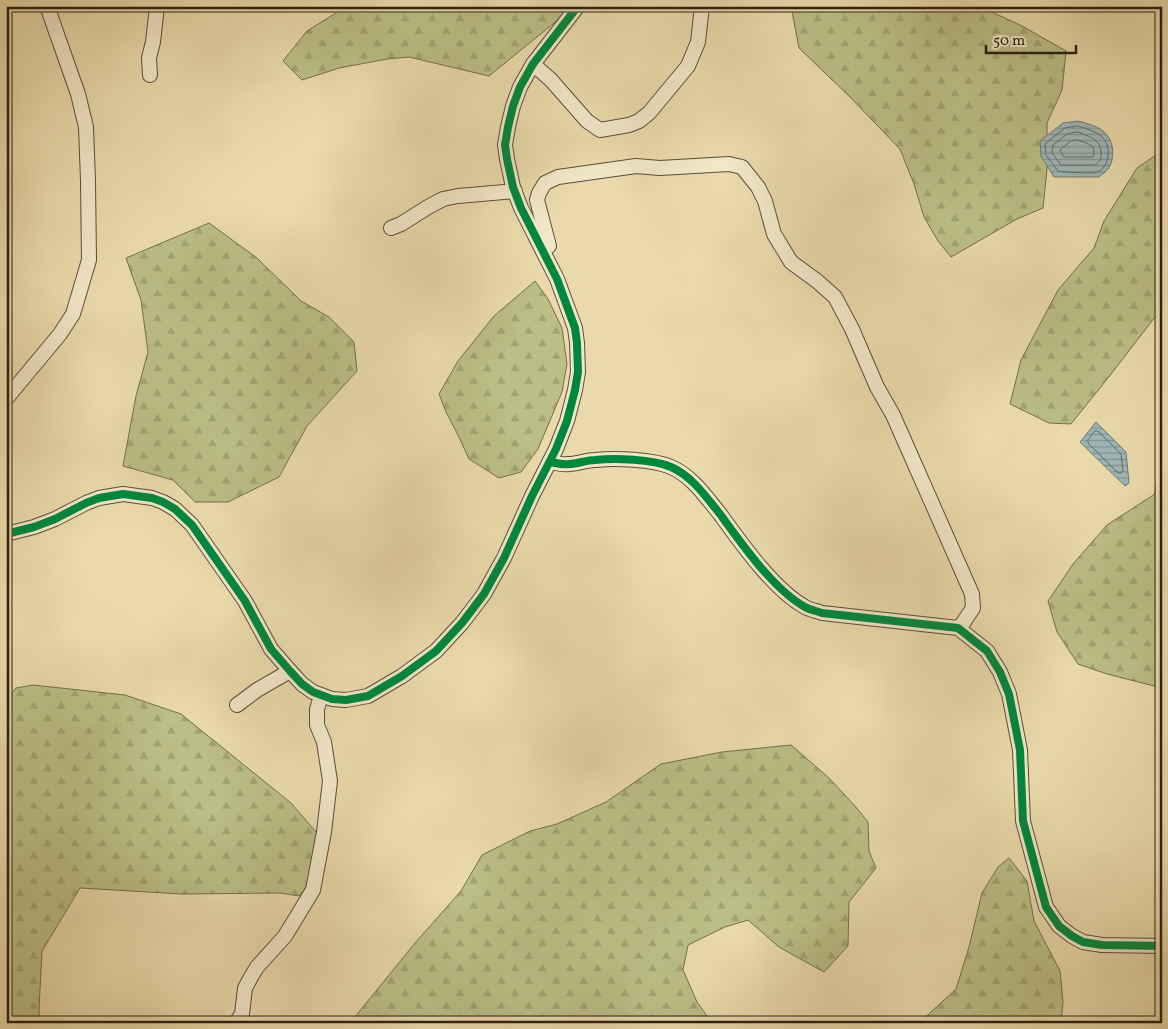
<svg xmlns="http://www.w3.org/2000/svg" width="1168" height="1029" font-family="Vollkorn,serif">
<defs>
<pattern id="forest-firs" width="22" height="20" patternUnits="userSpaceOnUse" patternTransform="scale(1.25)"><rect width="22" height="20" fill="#bbbe86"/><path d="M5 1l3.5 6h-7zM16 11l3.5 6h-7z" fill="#a1a373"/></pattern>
<pattern id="water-rules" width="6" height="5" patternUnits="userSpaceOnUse" patternTransform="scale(1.25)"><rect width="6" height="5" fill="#9eb7b6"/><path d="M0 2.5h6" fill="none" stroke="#819493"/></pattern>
</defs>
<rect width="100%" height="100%" fill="#eadaab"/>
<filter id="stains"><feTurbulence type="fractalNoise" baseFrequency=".004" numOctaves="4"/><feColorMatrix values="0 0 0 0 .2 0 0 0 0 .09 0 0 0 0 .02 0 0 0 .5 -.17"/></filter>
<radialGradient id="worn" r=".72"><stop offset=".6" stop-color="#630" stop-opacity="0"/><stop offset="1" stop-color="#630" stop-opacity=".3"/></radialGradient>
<!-- forest -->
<g fill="url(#forest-firs)" stroke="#726f4e">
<polygon points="347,6 570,6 564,15 489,76 409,57 387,59 339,68 302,80 283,61 307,31"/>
<polygon points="791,6 979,6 1022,26 1066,51 1062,90 1047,123 1047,169 1043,208 1017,219 951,257 938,241 924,217 914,184 900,149 850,97 799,48"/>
<polygon points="1162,151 1162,317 1155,317 1108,378 1071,424 1049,423 1010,404 1021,360 1058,290 1094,248 1104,221 1137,168"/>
<polygon points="209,223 257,258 301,301 329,317 354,342 357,371 307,426 279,477 228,502 195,502 173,480 123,466 136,396 148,352 141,300 126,258"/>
<polygon points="535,281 548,299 562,328 567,364 562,392 538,449 521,472 499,478 469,459 458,435 446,412 439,394 458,361 494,316"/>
<polygon points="1162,436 1162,688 1107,674 1078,664 1057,632 1048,601 1073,564 1107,525 1155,494"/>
<polygon points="33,685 125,695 181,714 291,803 322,839 314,879 299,896 280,893 182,894 80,888 42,951 39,1009 40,1023 6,1023 6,701 16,688"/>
<polygon points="791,745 829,778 855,806 868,822 869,851 876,868 849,902 848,946 824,972 779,947 748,920 725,927 688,945 683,970 697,1002 712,1023 350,1023 415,943 461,891 482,855 530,831 557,824 606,802 661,764 722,752"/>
<polygon points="1009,858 1027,881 1034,921 1060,971 1063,1002 1061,1023 920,1023 931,1012 956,989 969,947 982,893 998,867"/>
</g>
<!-- water -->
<g fill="url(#water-rules)" stroke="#707b76">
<path d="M 1078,121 C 1088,124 1100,126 1107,135 C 1114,143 1115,160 1108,169 C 1106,172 1102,174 1099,177 L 1054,177 L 1041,156 L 1040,141 L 1063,123 Z"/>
<polygon points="1096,422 1126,452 1129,483 1125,486 1080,442"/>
</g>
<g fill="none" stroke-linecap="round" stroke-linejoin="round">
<!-- shore -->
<g stroke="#646c66" stroke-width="1">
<path d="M 1078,126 C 1087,129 1096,131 1103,138 C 1111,146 1110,168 1097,172 C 1092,174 1064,172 1058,171 L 1046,155 L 1045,144 L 1065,128 Z"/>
<path d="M 1078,132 C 1088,136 1100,139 1101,151 C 1102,158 1100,161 1095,165 L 1061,165 L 1052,153 L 1053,145 L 1067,134 Z"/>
<polygon points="1077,140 1087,143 1093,147 1094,153 1093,157 1064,157 1060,151 1061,149 1071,141"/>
<polygon points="1095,431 1098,431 1121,454 1123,471 1121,473 1118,473 1088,443 1088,440"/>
</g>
<defs>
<g id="street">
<polyline points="533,64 551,80 587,121 600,130 629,125 639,121 649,113 688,66 698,42 702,6"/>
<polyline points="150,75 149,58 153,42 157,6"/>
<polyline points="391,228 401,224 428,207 443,199 458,196 515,191"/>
<polyline points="549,246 537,200 539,193 545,183 558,177 636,166 660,168 729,164 742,167 758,187 765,201 774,234 791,262 817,281 835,297 852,329 877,387 893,415 972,594 973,608 963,623 958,628"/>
<polyline points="6,399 60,334 73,314 89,260 88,181 86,127 78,94 47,6"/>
<path d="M 550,462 C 556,463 563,465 569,464 C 578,464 586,460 595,460 C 615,458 652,459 671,467 C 692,476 706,497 720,514 C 741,543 774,590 805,607 C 810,610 817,611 822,613 L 958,628 L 987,651 L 1000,672 L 1009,694 L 1020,750 L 1023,821 L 1046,907 L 1059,926 L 1072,936 L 1083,942 L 1102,945 L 1162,946"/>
<polyline points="6,534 34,527 55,519 86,503 99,498 123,494 152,498 163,502 175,509 192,525 245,601 271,649 290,671 302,684 313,692 332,699 346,700 368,696 402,676 436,651 462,623 484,594 504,558 532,496 556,449 567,421 575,390 578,372 577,343 575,328 557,279 521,208 513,187 507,159 505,145 508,127 513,106 520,87 533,64 578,6"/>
<polyline points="237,705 257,690 290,671"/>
<polyline points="236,1023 242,1014 245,988 251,977 257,967 285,936 313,890 324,832 330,781 324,742 317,725 317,709 321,696"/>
</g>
</defs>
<!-- street casing -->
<use href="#street" stroke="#5a4e3a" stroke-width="16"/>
<!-- street -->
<use href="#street" stroke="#f1e7c8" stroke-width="14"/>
<defs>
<g id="cycleway">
<path d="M 550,462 C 556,463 563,465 569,464 C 578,464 586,460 595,460 C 615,458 652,459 671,467 C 692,476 706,497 720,514 C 741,543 774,590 805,607 C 810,610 817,611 822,613 L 958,628 L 987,651 L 1000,672 L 1009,694 L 1020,750 L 1023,821 L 1046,907 L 1059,926 L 1072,936 L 1083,942 L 1102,945 L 1162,946"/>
<polyline points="6,534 34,527 55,519 86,503 99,498 123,494 152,498 163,502 175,509 192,525 245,601 271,649 290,671 302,684 313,692 332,699 346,700 368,696 402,676 436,651 462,623 484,594 504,558 532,496 556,449 567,421 575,390 578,372 577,343 575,328 557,279 521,208 513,187 507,159 505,145 508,127 513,106 520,87 533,64 578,6"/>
</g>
</defs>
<!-- cycleway casing -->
<use href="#cycleway" stroke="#f1e7c8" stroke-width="11"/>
<!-- cycleway -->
<use href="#cycleway" stroke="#00873e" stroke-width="8"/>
</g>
<!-- margin -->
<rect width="1168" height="1029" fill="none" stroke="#eadaab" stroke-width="25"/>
<rect x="8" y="8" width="1153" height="1014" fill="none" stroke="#2a2015" stroke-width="2.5"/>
<rect x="12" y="12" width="1143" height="1004" fill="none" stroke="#2a2015"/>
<!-- scale -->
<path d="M986 45v8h90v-8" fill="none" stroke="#2a2015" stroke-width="2.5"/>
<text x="993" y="45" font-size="15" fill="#2a2015" stroke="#f1e7c8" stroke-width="4" paint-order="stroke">50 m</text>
<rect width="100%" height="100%" filter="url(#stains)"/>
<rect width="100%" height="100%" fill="url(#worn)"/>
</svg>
